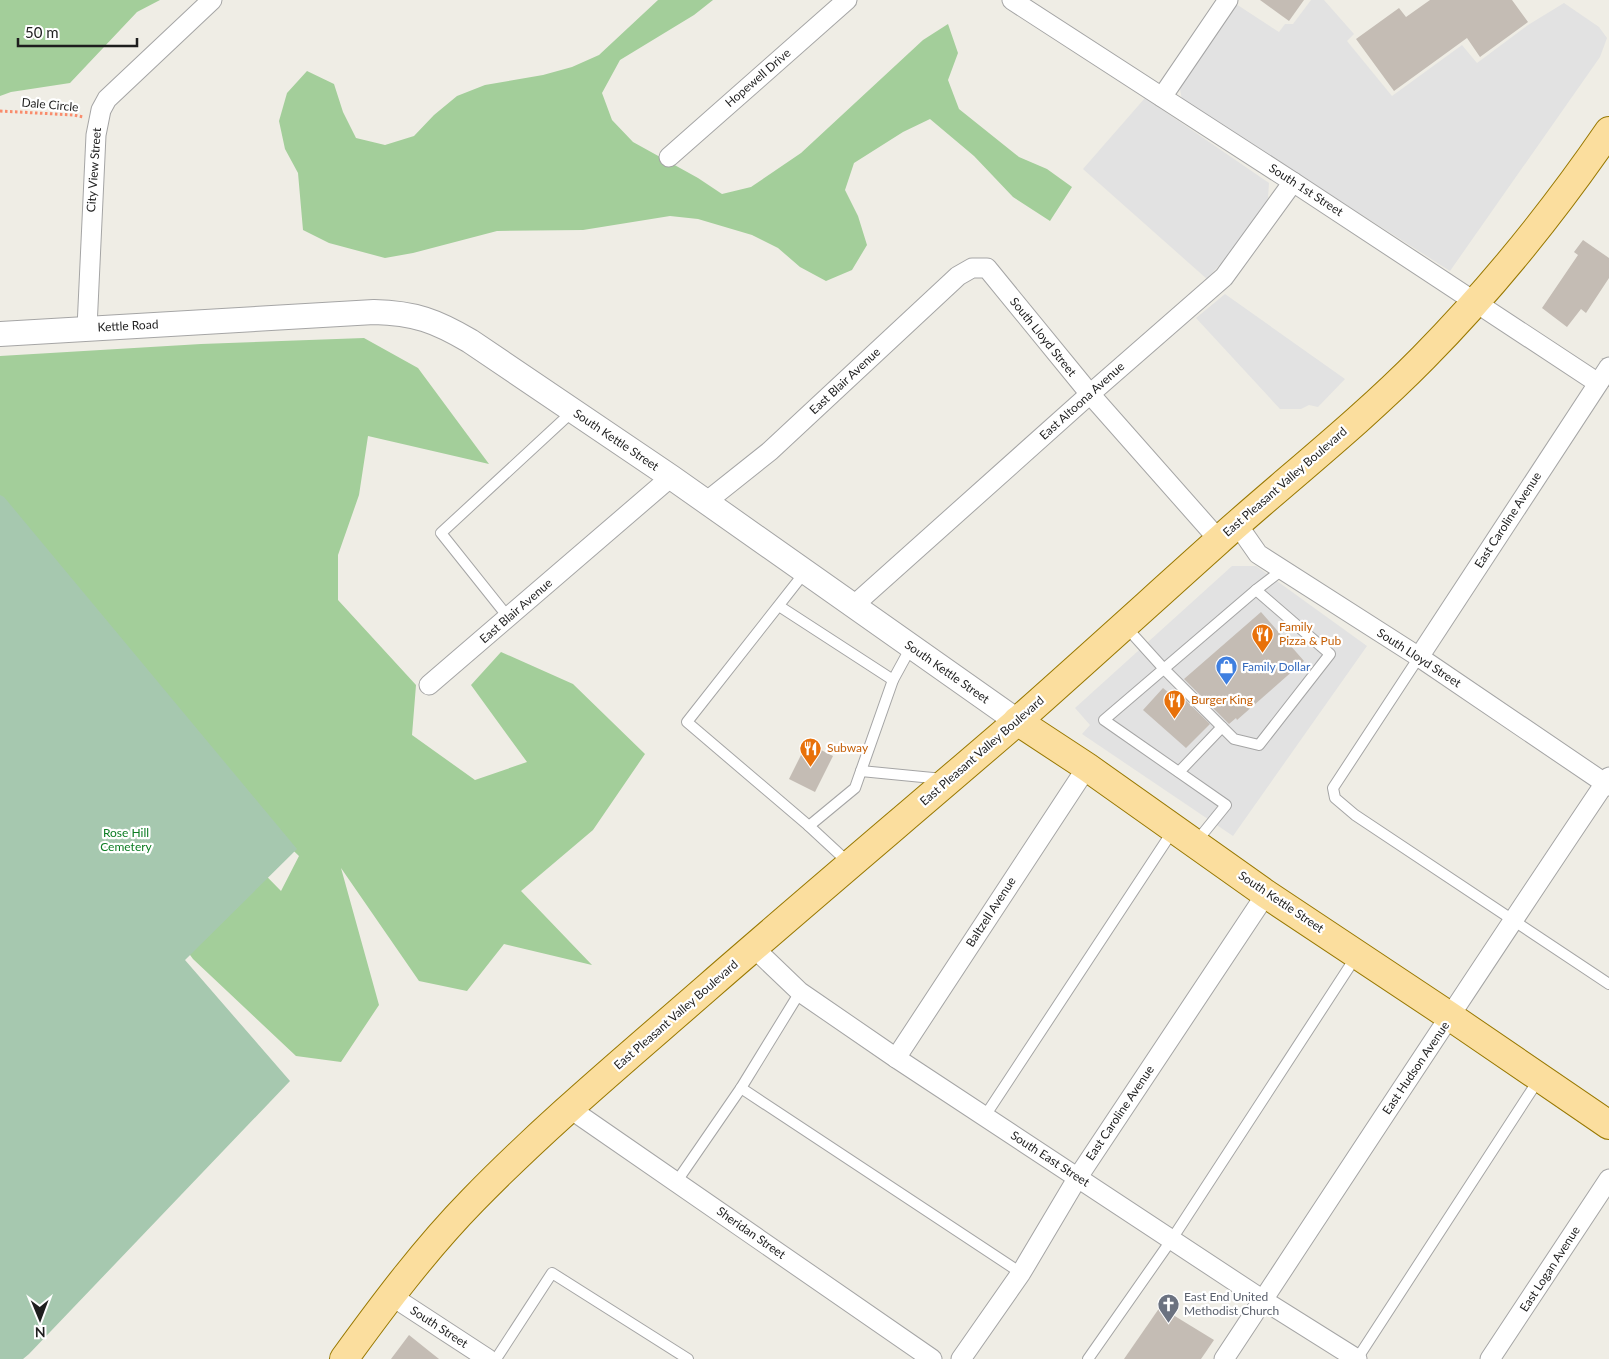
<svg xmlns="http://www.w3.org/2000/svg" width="1609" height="1359" font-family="Lato,sans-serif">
<rect width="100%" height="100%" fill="#efede5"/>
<!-- forest -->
<g fill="#a3ce9a">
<polygon points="0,0 160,0 137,12 70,83 11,92 0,96"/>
<polygon points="658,0 713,0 694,15 620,60 602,93 612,120 633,142 698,178 722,194 751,187 801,153 923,40 948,24 958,53 948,80 959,109 1019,157 1047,169 1072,187 1050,221 1013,197 974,156 930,119 903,132 854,163 845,190 858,216 867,245 852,270 826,281 800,267 778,248 752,235 698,219 670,216 583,230 497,231 413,253 385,258 329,243 303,230 298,173 285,149 279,121 287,93 307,71 334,84 343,112 356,138 385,145 414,136 434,115 457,96 485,85 543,75 572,67 599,55"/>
<polygon points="364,338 418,368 489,464 368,436 359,495 338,555 338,600 416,685 412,735 475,780 527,762 471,685 501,652 573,684 645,754 593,830 521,891 592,965 504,944 467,991 419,981 341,868 379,1005 341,1062 296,1056 193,959 162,917 233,842 281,891 299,856 147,710 0,541 0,356 201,344"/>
</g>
<!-- cemetery -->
<polygon fill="#a6c8af" points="0,495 4,497 297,849 185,960 290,1081 29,1354 23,1359 0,1359"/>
<!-- parking -->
<g fill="#e2e2e2">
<polygon points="1311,0 1324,0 1354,34 1347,41 1392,96 1462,45 1477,63 1528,25 1564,3 1599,27 1607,38 1600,57 1450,271 1182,100 1180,89 1188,72 1236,4 1279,32 1285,24 1293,24"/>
<polygon points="1145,98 1269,183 1268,198 1246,235 1207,279 1083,169"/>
<polygon points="1225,294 1345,379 1318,407 1309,405 1301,409 1280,409 1196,318"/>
<polygon points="1232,566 1256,566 1367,646 1233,836 1082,734 1090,725 1075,708"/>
</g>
<!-- building -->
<g fill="#c4bcb4">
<polygon points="1260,0 1304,0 1289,21"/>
<polygon points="1430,0 1512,0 1528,22 1480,57 1467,38 1394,91 1356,39 1399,8 1406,17"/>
<polygon points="1583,240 1609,258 1609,278 1586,313 1581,309 1567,327 1542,308 1578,255 1574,252"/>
<polygon points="1261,612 1304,661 1237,720 1236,718 1229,724 1184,679"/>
<polygon points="1163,688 1169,693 1174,689 1210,724 1186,748 1143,710"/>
<polygon points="807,743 833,756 815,792 789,779"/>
<polygon points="1160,1307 1214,1340 1201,1359 1124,1359"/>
<polygon points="409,1335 439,1359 391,1359"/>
</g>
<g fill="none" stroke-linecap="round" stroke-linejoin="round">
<defs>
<g id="service">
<polyline points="805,572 687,722 809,826 855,788 893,680 911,647"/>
<polyline points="1256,590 1282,570"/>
<polyline points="779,606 893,680"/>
<polyline points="508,617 441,533 573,411"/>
<polyline points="1126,627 1164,669 1234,739 1259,745 1330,654 1256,590 1104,720 1226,805 1196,842"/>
<polyline points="1419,657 1333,788 1335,798 1355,815 1609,984"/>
<polyline points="861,771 943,779"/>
<polyline points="1179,772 1222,727"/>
<polyline points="809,826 850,864"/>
<polyline points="741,1088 1021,1273"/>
<polyline points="985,1116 1174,829"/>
<polyline points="677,1181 741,1088 800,992"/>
<polyline points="496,1359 552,1273 688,1359"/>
<polyline points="1088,1359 1172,1239 1357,955"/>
<polyline points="1357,1359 1539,1079"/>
</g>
<g id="minor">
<polyline points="1012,0 1293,182 1598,383"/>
<polyline points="1162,97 1228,0"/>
<polyline points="669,157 847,0"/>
<polyline points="87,328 96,135 101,110 107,99 212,0"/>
<polyline points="706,502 770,451 958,276 972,268 987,268 1090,394 1219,540"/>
<polyline points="1237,524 1258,554 1419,657 1609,786"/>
<polyline points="853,606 1090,394 1224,277 1293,182"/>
<polyline points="1419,657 1609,367"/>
<polyline points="429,685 671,477"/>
<polyline points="753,947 800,992 896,1058 1263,1300 1357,1359"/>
<polyline points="896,1058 1087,767"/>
<polyline points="569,1108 932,1359"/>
<polyline points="390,1295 488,1359"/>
<polyline points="961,1359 1021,1273 1078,1177 1266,894"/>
<path d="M 1224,1359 C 1352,1165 1479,970 1609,777"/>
<polyline points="1490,1359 1609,1179"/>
</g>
<path id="tertiary" d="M 0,334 L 374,312 C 415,313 436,321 470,341 L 671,477 L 1017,721"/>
<g id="primary">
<polyline points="1017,721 1087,767 1266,894 1451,1017 1609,1125"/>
<path d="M 344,1359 C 384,1304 425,1249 473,1200 C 547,1124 629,1056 709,986 C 810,898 912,812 1013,725 C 1082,664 1150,602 1218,541 C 1286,480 1359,423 1423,358 C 1492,288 1554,211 1609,131"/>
</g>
</defs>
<!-- service casing -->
<use href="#service" stroke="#a5a5a5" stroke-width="12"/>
<!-- minor casing -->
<use href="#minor" stroke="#a5a5a5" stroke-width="21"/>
<!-- tertiary casing -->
<use href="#tertiary" stroke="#a5a5a5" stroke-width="26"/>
<!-- primary casing -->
<use href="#primary" stroke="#987801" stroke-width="30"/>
<!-- path -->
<polyline stroke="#f98c6c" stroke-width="3" stroke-dasharray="2.5 2.5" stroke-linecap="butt" points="0,111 73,115 84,117"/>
<!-- service -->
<use href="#service" stroke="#fff" stroke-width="10"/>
<!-- minor -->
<use href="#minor" stroke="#fff" stroke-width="19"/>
<!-- tertiary -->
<use href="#tertiary" stroke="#fff" stroke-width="24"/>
<!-- primary -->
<use href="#primary" stroke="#fbde9e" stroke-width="28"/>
</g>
<!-- icons -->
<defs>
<symbol id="restaurant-pin" viewBox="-11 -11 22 30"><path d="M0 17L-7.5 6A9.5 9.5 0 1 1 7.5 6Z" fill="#e8710a" stroke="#fff"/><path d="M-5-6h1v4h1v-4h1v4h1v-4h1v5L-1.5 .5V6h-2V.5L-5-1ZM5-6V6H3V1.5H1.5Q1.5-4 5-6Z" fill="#fff"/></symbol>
<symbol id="shop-pin" viewBox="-11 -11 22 30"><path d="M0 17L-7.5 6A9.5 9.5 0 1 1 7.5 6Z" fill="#3f7fe0" stroke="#fff"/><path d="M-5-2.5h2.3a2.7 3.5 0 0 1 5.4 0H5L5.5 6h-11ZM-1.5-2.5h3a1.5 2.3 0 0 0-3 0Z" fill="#fff"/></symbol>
<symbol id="church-pin" viewBox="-11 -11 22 30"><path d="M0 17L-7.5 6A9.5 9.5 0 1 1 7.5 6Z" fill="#6b7280" stroke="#fff"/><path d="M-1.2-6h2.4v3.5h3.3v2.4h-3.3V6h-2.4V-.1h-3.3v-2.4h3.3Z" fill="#fff"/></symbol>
</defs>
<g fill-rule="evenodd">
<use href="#restaurant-pin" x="1250" y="622" width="25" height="34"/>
<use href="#shop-pin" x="1214" y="654" width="25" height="34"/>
<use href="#restaurant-pin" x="1162" y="688" width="25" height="34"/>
<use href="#restaurant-pin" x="798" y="736" width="25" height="34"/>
<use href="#church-pin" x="1156" y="1292" width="25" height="34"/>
</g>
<g text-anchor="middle" stroke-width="4.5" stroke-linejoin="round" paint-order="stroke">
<!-- street labels -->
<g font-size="12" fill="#1e1e1e" stroke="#fff">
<text transform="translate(758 78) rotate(-41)" y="4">Hopewell Drive</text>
<text transform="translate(50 105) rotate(5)" y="4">Dale Circle</text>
<text transform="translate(94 170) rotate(-86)" y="4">City View Street</text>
<text transform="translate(1306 190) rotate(33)" y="4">South 1st Street</text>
<text transform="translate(128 326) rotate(-3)" y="4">Kettle Road</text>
<text transform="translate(1043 337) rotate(51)" y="4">South Lloyd Street</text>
<text transform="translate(845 381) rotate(-43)" y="4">East Blair Avenue</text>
<text transform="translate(1082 401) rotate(-42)" y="4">East Altoona Avenue</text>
<text transform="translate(616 440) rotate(34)" y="4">South Kettle Street</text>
<text transform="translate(1285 482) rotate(-41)" y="4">East Pleasant Valley Boulevard</text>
<text transform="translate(1508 520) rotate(-57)" y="4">East Caroline Avenue</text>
<text transform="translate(516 611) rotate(-41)" y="4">East Blair Avenue</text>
<text transform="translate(1419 658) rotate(33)" y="4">South Lloyd Street</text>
<text transform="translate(947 672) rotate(35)" y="4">South Kettle Street</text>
<text transform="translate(982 751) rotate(-41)" y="4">East Pleasant Valley Boulevard</text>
<text transform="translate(1281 902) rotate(34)" y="4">South Kettle Street</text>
<text transform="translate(991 912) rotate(-57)" y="4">Baltzell Avenue</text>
<text transform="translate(676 1015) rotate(-41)" y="4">East Pleasant Valley Boulevard</text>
<text transform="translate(1416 1068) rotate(-56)" y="4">East Hudson Avenue</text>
<text transform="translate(1120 1113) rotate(-56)" y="4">East Caroline Avenue</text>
<text transform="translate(1050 1159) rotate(33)" y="4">South East Street</text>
<text transform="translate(751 1233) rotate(35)" y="4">Sheridan Street</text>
<text transform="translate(1550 1269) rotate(-57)" y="4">East Logan Avenue</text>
<text transform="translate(439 1327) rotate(33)" y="4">South Street</text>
</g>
<!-- food labels -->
<g font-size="12" fill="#c56008" stroke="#fff" text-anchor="start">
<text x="1279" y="631">Family<tspan x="1279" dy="14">Pizza &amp; Pub</tspan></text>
<text x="1191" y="704">Burger King</text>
<text x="827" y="752">Subway</text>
</g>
<!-- shop labels -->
<g font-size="12" fill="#366cbe" stroke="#fff" text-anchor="start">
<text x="1242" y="671">Family Dollar</text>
</g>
<!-- park labels -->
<g font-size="12" fill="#0c7d23" stroke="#fff">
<text x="126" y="837">Rose Hill<tspan x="126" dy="14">Cemetery</tspan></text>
</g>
<!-- worship labels -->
<g font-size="12" fill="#5b616d" stroke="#fff" text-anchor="start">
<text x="1184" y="1301">East End United<tspan x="1184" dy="14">Methodist Church</tspan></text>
</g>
</g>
<!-- north arrow -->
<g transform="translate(40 1319) rotate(179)" stroke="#ffffff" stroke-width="4" paint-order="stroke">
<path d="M0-4L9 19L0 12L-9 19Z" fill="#1e1e1e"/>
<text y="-8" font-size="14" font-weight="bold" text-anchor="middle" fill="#1e1e1e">N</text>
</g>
<!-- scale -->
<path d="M18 38v8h119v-8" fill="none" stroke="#1e1e1e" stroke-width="2.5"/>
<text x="25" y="38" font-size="15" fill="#1e1e1e" stroke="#ffffff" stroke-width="4" paint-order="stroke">50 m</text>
</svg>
